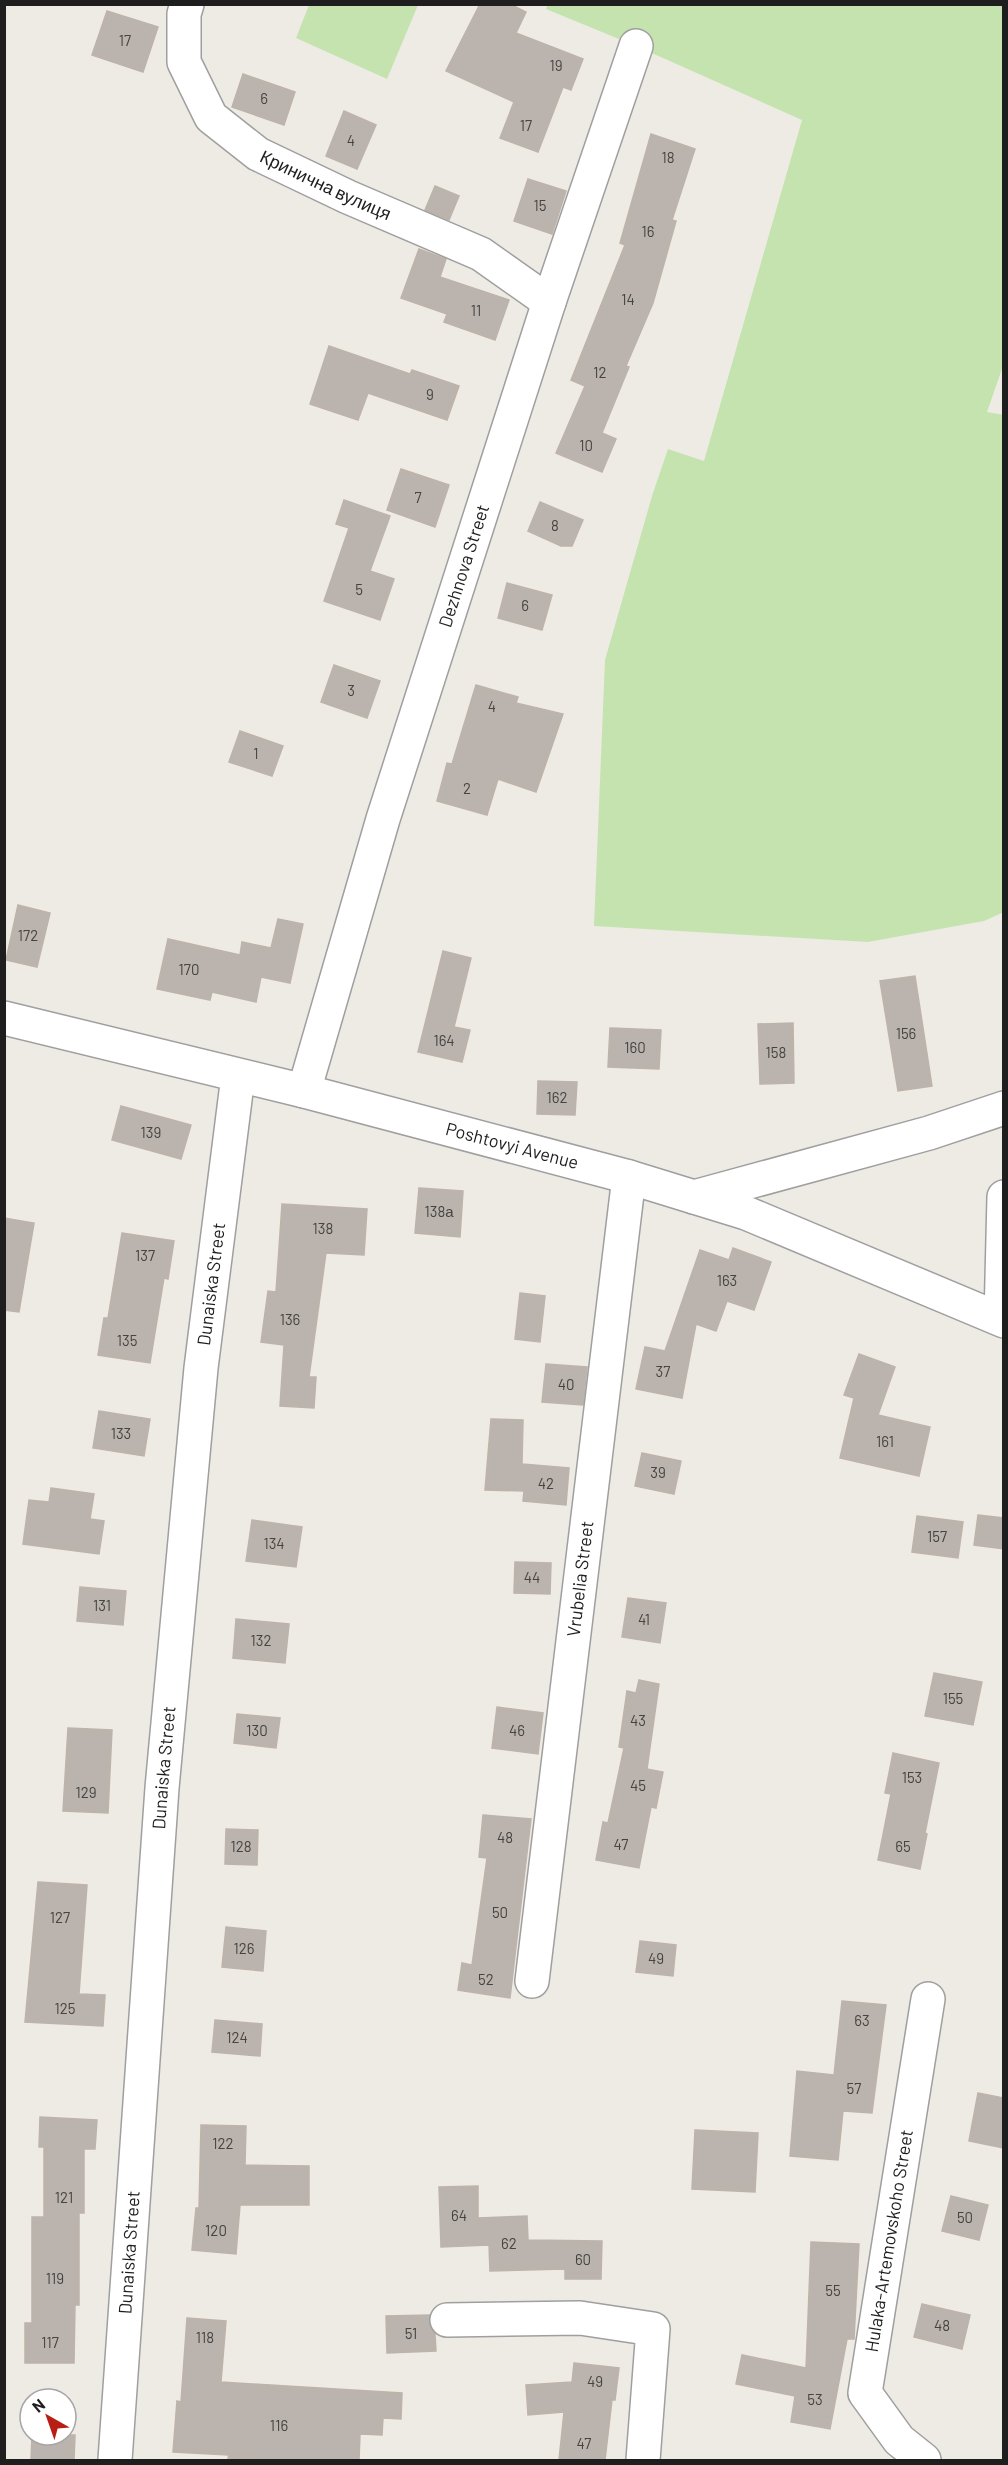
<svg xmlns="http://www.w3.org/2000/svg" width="1008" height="2465" font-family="Barlow,sans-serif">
<rect width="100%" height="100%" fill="#eeebe5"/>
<!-- grass -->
<g fill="#c5e3af">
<polygon points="548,4 1003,5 1004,363 987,412 1004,415 1004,912 984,921 868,942 594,926 605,660 652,496 668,449 704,461 802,120 636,46 546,9"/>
<polygon points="309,5 309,4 418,5 387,79 296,38"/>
</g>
<!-- building -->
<g fill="#bbb4ae" stroke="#beb3a8" stroke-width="1.5">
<polygon points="480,4 510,4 526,12 516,33 583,59 571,90 563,87 538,152 500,138 514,102 446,71"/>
<polygon points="107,11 158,27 143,72 92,55"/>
<polygon points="243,74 295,92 284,125 232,107"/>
<polygon points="344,111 376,125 357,169 326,156"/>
<polygon points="651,134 695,149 672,220 676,221 653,303 626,366 629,367 602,433 616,439 602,472 556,453 585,386 571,380 625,245 620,243"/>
<polygon points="528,179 566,191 552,234 514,221"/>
<polygon points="435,186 459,196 449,220 425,210"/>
<polygon points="419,249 446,259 440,277 509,300 495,340 444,322 447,314 401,298"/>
<polygon points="329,346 410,374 412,370 459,386 447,420 368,393 358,420 310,404"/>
<polygon points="401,469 449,485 435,527 387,510"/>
<polygon points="344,500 390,516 370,571 394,579 380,620 324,601 349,528 336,524"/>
<polygon points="540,502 583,520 572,546 561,546 528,531"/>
<polygon points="507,583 552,595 542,630 498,618"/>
<polygon points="334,665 380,681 367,718 321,702"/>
<polygon points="476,685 518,697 516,703 563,714 536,792 498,779 487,815 437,801 447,763 452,764"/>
<polygon points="240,731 283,746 272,776 229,762"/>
<polygon points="18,905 50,913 37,967 6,960"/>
<polygon points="278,919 303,924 290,983 261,977 256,1002 212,992 210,1000 157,989 168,939 240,955 242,942 271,948"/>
<polygon points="443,951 471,958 454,1027 470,1030 462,1062 418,1052"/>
<polygon points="915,976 932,1086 898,1091 880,981"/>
<polygon points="793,1023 794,1083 760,1084 758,1024"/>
<polygon points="610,1028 661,1030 659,1069 608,1067"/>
<polygon points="538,1081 577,1082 575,1115 537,1114"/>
<polygon points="121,1106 191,1125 181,1159 112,1140"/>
<polygon points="419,1188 463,1191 460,1237 415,1233"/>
<polygon points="282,1204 367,1209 364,1255 326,1253 309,1377 316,1377 314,1408 280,1406 284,1345 261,1342 268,1291 276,1292"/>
<polygon points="4,1218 34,1223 19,1312 4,1310"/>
<polygon points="122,1233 174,1241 168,1279 164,1278 150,1363 98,1355 104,1318 108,1318"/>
<polygon points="733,1248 771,1262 754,1310 727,1301 716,1331 696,1324 682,1398 636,1389 645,1347 665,1351 700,1250 729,1260"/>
<polygon points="520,1293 545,1296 540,1342 515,1339"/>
<polygon points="859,1354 895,1367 878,1415 930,1427 919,1476 840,1458 854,1398 844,1395"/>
<polygon points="546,1364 587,1367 583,1405 542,1402"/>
<polygon points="99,1411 150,1419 144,1456 93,1448"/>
<polygon points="491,1419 523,1420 522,1464 569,1468 566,1505 523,1501 524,1491 485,1490"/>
<polygon points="642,1453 681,1461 674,1494 635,1486"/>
<polygon points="51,1488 94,1494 90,1519 104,1521 99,1554 23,1544 29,1500 49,1502"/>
<polygon points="978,1515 1004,1518 1004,1549 974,1545"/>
<polygon points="917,1516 963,1522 958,1558 912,1552"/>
<polygon points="252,1520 302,1527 296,1567 246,1561"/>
<polygon points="515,1562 551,1563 550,1594 514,1593"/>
<polygon points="80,1587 126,1591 123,1625 77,1621"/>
<polygon points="628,1598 666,1603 660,1643 622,1637"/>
<polygon points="236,1619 289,1624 285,1663 233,1658"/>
<polygon points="934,1673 982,1682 973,1725 925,1716"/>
<polygon points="639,1680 659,1684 647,1769 663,1772 656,1808 651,1807 639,1868 596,1860 603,1822 608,1823 624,1748 619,1747 627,1691 636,1693"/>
<polygon points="497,1707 543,1713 538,1754 492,1748"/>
<polygon points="237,1714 280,1718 276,1748 234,1743"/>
<polygon points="68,1728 112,1730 108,1813 63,1811"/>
<polygon points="893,1753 939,1763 925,1833 927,1834 920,1869 878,1860 891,1794 885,1793"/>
<polygon points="483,1815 531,1819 510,1998 458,1990 462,1963 472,1965 487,1858 479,1857"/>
<polygon points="226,1829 258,1830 257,1865 225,1864"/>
<polygon points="38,1882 87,1885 79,1994 105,1995 103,2026 25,2022"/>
<polygon points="226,1927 266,1931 263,1971 222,1967"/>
<polygon points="640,1941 676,1945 673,1976 636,1972"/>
<polygon points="842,2001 886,2005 872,2113 843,2111 838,2160 790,2156 797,2071 834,2075"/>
<polygon points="215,2020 262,2024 260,2056 212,2052"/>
<polygon points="978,2093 1004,2098 1004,2148 969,2141"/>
<polygon points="40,2117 97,2120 95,2149 84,2149 84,2213 79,2213 79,2305 75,2305 74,2363 25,2363 25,2323 32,2323 32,2217 44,2217 44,2147 39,2147"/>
<polygon points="201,2125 246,2126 245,2165 309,2166 309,2205 240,2205 236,2254 192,2250 196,2208 199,2208"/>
<polygon points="695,2130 758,2133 755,2192 692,2189"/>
<polygon points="478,2186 478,2218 527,2216 528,2240 602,2241 601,2279 565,2279 565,2269 490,2271 489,2245 441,2247 439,2187"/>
<polygon points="951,2196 988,2205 979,2240 942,2231"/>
<polygon points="811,2242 859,2244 854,2339 847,2339 830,2429 791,2422 795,2396 736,2384 742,2355 806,2368"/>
<polygon points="922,2304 970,2315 962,2349 914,2337"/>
<polygon points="430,2315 431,2329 435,2334 436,2351 387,2353 386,2316"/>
<polygon points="187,2318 226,2321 221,2382 402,2393 401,2419 383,2418 382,2435 360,2434 359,2460 259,2460 228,2458 229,2455 173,2452 177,2401 181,2402"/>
<polygon points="574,2363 619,2368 615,2400 612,2400 605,2460 559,2460 564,2412 528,2415 526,2385 572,2382"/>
<polygon points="32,2435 75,2435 74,2460 31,2460"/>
</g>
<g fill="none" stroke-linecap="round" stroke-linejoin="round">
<defs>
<g id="minor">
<path id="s1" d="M 187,4 L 184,14 L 184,62 L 211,117 L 258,154 L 348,197 L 481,254 L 549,302"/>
<path id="s2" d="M 4,1018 L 304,1091 L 629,1177 L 746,1213 L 1004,1321"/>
<path id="s3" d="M 304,1091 L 383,819 L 549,302 L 636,46"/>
<polyline points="694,1197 929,1133 1004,1108"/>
<polyline points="1001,1319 1004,1197"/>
<path id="s4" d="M 532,1981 L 629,1177"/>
<polyline points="447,2320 580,2318 653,2329 643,2460"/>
<path id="s5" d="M 115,2460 L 162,1788 L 201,1368 L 238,1076"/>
<path id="s6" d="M 924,2460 L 899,2440 L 865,2393 L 928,1999"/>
</g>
</defs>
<!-- minor casing -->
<use href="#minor" stroke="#9f9f9f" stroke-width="36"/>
<!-- minor -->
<use href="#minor" stroke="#fff" stroke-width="33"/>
</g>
<g text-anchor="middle" stroke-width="4.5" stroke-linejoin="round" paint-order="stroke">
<!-- number labels -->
<g font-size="15" fill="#454442">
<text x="125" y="46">17</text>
<text x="556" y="71">19</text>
<text x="264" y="104">6</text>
<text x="526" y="131">17</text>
<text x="351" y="146">4</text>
<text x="668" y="163">18</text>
<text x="540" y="211">15</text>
<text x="648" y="237">16</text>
<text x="628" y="305">14</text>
<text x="476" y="316">11</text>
<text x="600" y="378">12</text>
<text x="430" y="400">9</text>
<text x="586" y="451">10</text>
<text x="418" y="503">7</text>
<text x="555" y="531">8</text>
<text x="359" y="595">5</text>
<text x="525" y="611">6</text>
<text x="351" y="696">3</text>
<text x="492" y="712">4</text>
<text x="256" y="759">1</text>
<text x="467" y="794">2</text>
<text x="28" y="941">172</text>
<text x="189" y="975">170</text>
<text x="906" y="1039">156</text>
<text x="444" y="1046">164</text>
<text x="635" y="1053">160</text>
<text x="776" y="1058">158</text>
<text x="557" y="1103">162</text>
<text x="151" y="1138">139</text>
<text x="439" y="1217">138а</text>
<text x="323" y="1234">138</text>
<text x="145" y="1261">137</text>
<text x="727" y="1286">163</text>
<text x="290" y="1325">136</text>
<text x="127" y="1346">135</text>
<text x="663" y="1377">37</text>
<text x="566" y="1390">40</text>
<text x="121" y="1439">133</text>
<text x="885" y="1447">161</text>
<text x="658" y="1478">39</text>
<text x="546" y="1489">42</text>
<text x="937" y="1542">157</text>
<text x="274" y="1549">134</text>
<text x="532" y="1583">44</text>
<text x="102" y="1611">131</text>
<text x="644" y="1625">41</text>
<text x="261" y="1646">132</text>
<text x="953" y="1704">155</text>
<text x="638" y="1726">43</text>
<text x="257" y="1736">130</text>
<text x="517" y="1736">46</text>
<text x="912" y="1783">153</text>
<text x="638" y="1791">45</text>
<text x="86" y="1798">129</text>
<text x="505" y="1843">48</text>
<text x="621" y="1850">47</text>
<text x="241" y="1852">128</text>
<text x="903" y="1852">65</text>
<text x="500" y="1918">50</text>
<text x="60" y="1923">127</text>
<text x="244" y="1954">126</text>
<text x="656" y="1964">49</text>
<text x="486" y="1985">52</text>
<text x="65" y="2014">125</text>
<text x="862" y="2026">63</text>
<text x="237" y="2043">124</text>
<text x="854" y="2094">57</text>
<text x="223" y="2149">122</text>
<text x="64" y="2203">121</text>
<text x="459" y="2221">64</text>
<text x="965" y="2223">50</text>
<text x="216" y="2236">120</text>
<text x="509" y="2249">62</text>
<text x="583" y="2265">60</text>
<text x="55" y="2284">119</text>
<text x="833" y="2296">55</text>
<text x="942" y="2331">48</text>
<text x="411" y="2339">51</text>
<text x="205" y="2343">118</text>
<text x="50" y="2348">117</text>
<text x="595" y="2387">49</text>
<text x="815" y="2405">53</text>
<text x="279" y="2431">116</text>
<text x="584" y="2449">47</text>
</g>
<!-- street labels -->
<g font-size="18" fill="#1e1e1e" stroke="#fff">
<text dy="6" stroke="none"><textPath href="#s1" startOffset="254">Кринична вулиця</textPath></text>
<text dy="6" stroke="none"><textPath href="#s3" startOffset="549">Dezhnova Street</textPath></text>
<text dy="6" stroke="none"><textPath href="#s2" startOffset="524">Poshtovyi Avenue</textPath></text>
<text dy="6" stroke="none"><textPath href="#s5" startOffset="1180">Dunaiska Street</textPath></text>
<text dy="6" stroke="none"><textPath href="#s4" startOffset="405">Vrubelia Street</textPath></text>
<text dy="6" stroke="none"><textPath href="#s5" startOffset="694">Dunaiska Street</textPath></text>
<text dy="6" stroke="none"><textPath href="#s6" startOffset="244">Hulaka-Artemovskoho Street</textPath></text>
<text dy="6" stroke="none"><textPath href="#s5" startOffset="208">Dunaiska Street</textPath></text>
</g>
</g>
<!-- border -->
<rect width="1008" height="2465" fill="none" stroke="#1e1e1e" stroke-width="12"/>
<!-- north arrow -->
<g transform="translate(48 2417) rotate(320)"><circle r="28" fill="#ffffff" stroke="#a5a5a5" stroke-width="1.5"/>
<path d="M0-4.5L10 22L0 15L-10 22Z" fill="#b81e13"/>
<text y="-9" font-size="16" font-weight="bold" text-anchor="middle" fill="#1e1e1e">N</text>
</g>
</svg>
